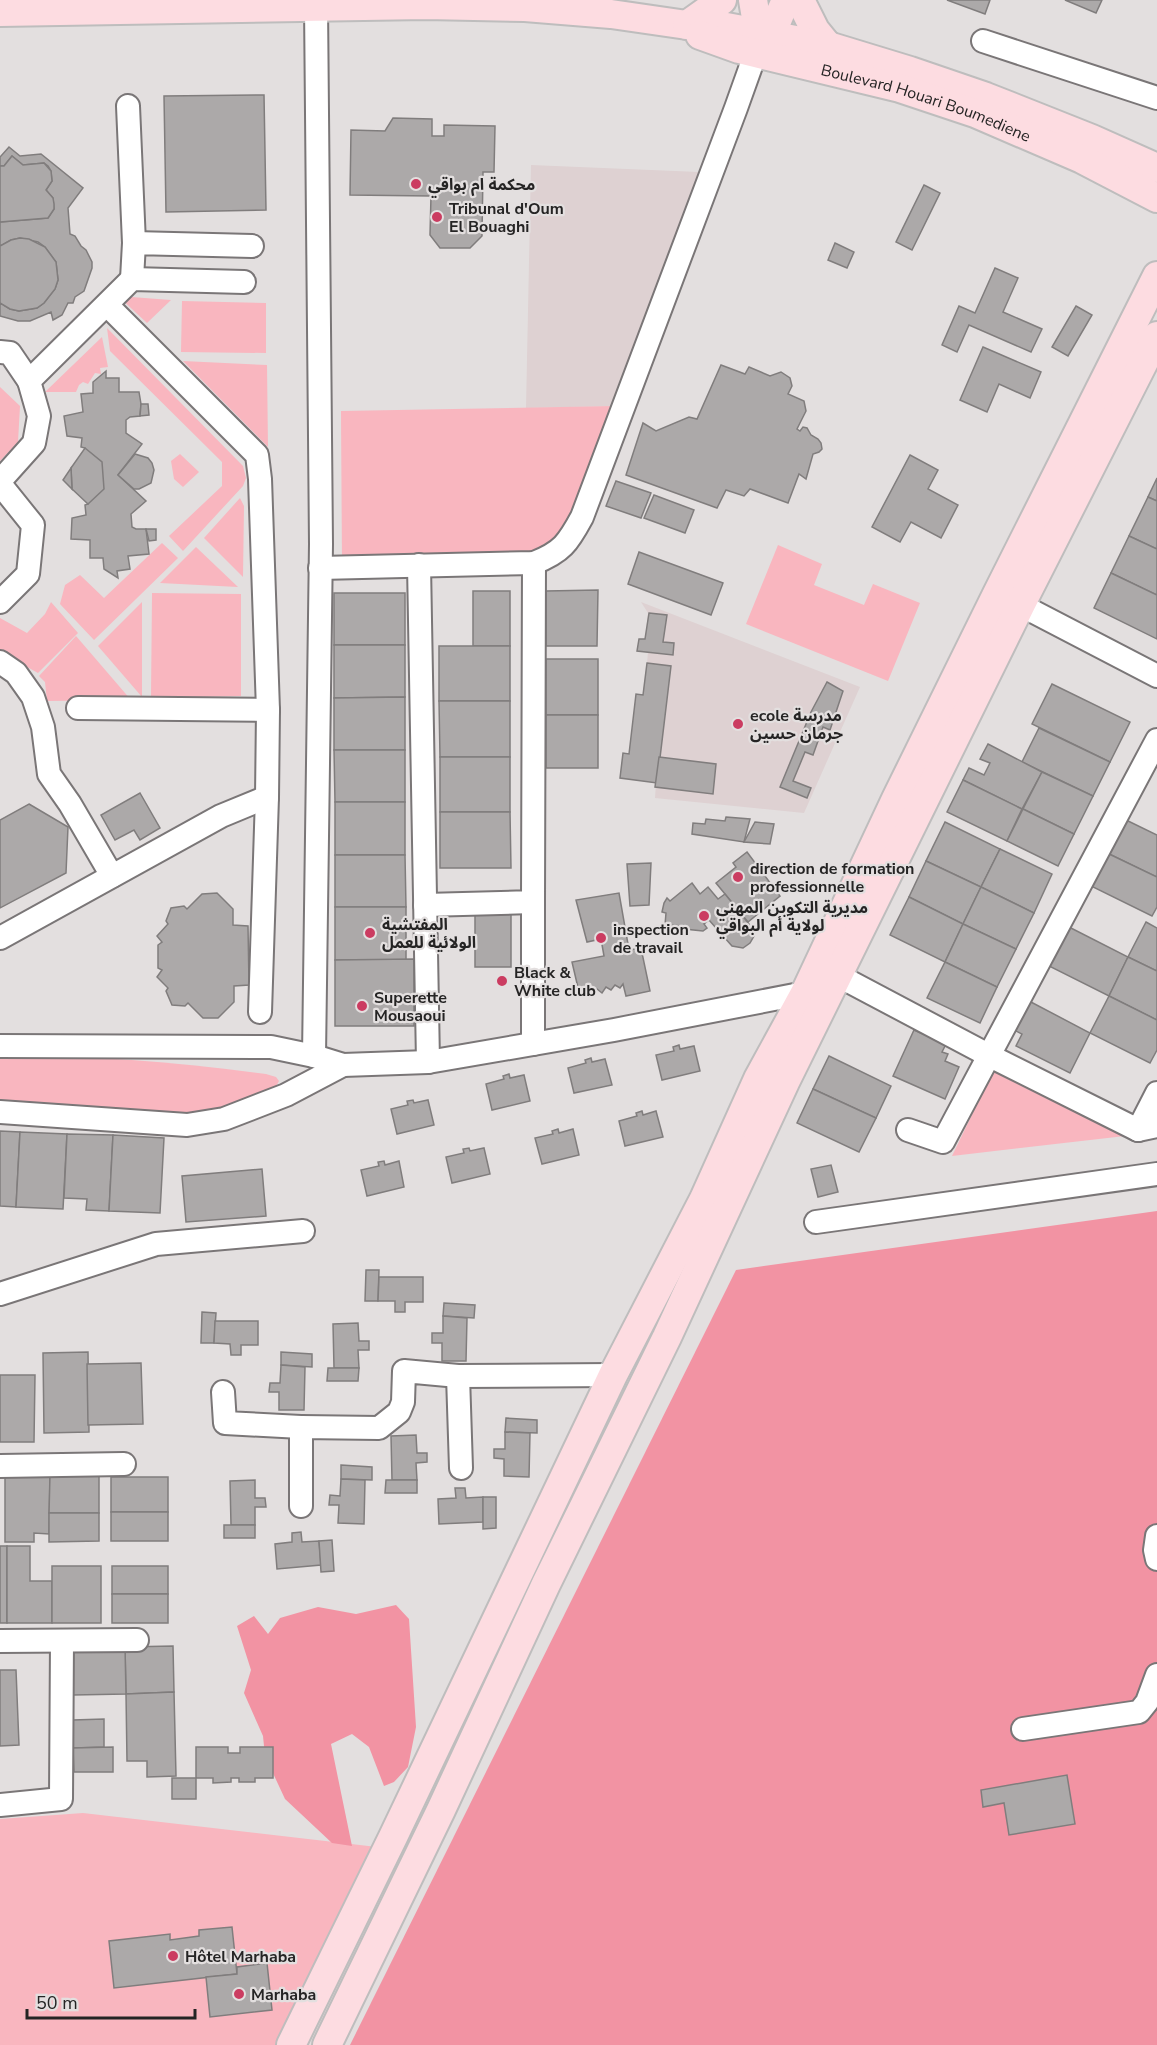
<svg xmlns="http://www.w3.org/2000/svg" width="1157" height="2045" font-family="'Nunito Sans','Noto Sans Arabic',sans-serif">
<rect width="100%" height="100%" fill="#e3dfdf"/>
<!-- built -->
<g fill="#ded1d2">
<polygon points="531,165 699,172 613,406 526,408"/>
<polygon points="641,602 860,687 804,813 655,798 656,783 620,778 623,753 629,754 636,694 643,695 647,663 648,652 637,651 639,639 645,639 648,613"/>
</g>
<!-- green -->
<g fill="#f9b6bf">
<polygon points="118,296 171,300 147,323"/>
<polygon points="182,301 266,303 266,353 181,352"/>
<polygon points="107,328 243,466 246,478 243,486 183,551 169,536 222,486 222,462 110,351"/>
<polygon points="102,337 108,367 100,368 101,374 95,373 88,384 83,382 79,385 76,392 45,392"/>
<polygon points="183,361 267,365 268,448 268,447"/>
<polygon points="0,387 20,406 18,442 0,461"/>
<polygon points="613,406 570,521 534,563 342,567 341,411"/>
<polygon points="180,454 199,472 183,487 174,479 171,461"/>
<polygon points="240,498 244,506 243,577 204,538"/>
<polygon points="162,543 178,558 94,640 60,604 65,585 80,575 104,598"/>
<polygon points="778,545 822,564 814,585 864,605 873,584 920,603 888,681 746,624"/>
<polygon points="196,547 238,587 160,583"/>
<polygon points="152,593 241,594 241,696 151,698"/>
<polygon points="51,602 78,633 38,673 0,652 0,618 27,633 45,614"/>
<polygon points="142,602 142,697 98,646"/>
<polygon points="76,636 131,700 47,701 45,682 39,676"/>
<path d="M 0,1055 C 89,1055 178,1062 266,1074 L 276,1077 L 279,1081 L 275,1088 L 214,1111 L 196,1113 L 142,1112 L 0,1102 Z"/>
<polygon points="995,1067 1125,1136 952,1156"/>
<polygon points="83,1813 377,1847 282,2045 0,2045 0,1819"/>
</g>
<!-- forest -->
<g fill="#f293a3">
<polygon points="1157,1211 1157,2045 350,2045 736,1270"/>
<polygon points="396,1605 409,1619 416,1727 408,1767 394,1782 384,1786 369,1747 352,1734 331,1744 352,1846 332,1843 285,1799 265,1756 263,1736 244,1693 251,1670 237,1626 254,1616 268,1634 280,1618 318,1607 356,1614"/>
</g>
<!-- building -->
<g fill="#aca9a9" stroke="#807d7d" stroke-width="1.5">
<polygon points="947,0 990,0 985,14"/>
<polygon points="1065,0 1102,0 1096,13"/>
<polygon points="264,95 266,210 166,212 164,96"/>
<polygon points="393,118 432,119 432,136 444,136 444,125 495,126 494,172 483,172 482,236 470,248 440,248 430,235 431,196 350,195 351,130 385,131"/>
<polygon points="9,147 20,156 41,154 83,188 68,208 70,234 75,236 81,246 86,250 92,262 92,268 84,291 75,297 73,303 68,303 62,315 53,320 51,312 30,321 18,321 0,316 0,303 10,309 19,311 37,308 44,303 55,289 58,280 56,262 45,247 38,242 20,238 11,240 0,246 0,222 48,218 54,209 53,198 46,190 52,181 51,171 48,166 44,163 23,165 12,156 4,166 0,166 0,157"/>
<polygon points="12,156 23,165 44,163 51,171 52,181 46,190 53,198 54,204 54,209 48,218 0,222 0,166 4,166"/>
<polygon points="924,185 940,193 912,250 896,242"/>
<polygon points="20,238 29,239 45,247 56,262 58,280 55,289 44,303 37,308 19,311 10,309 0,303 0,246 11,240"/>
<polygon points="835,243 854,252 847,268 828,260"/>
<polygon points="995,268 1018,278 1003,312 1042,329 1031,352 969,325 957,352 942,345 959,306 975,313"/>
<polygon points="1076,306 1092,315 1068,356 1052,347"/>
<polygon points="983,347 1041,372 1030,398 999,384 987,412 960,400"/>
<polygon points="721,365 745,374 749,367 770,376 781,372 790,378 792,386 788,394 804,401 806,411 797,429 800,431 803,427 807,428 811,435 818,439 821,443 822,449 819,452 813,454 806,479 799,474 788,503 750,489 744,496 726,490 717,508 626,475 643,423 656,431 689,417 697,419"/>
<polygon points="106,371 106,378 119,378 119,392 139,392 141,404 140,416 130,417 126,420 126,433 142,444 118,475 146,501 131,514 132,527 136,529 146,529 149,554 128,556 130,569 117,571 118,578 104,569 103,558 90,558 90,540 71,539 72,518 86,515 85,505 88,504 85,448 81,447 82,438 67,436 64,416 83,412 81,394 93,393 93,382"/>
<polygon points="141,404 148,404 149,415 140,416"/>
<polygon points="85,448 102,462 104,489 88,504 72,489 71,468"/>
<polygon points="135,454 148,458 152,463 154,470 151,483 139,489 134,489 118,475"/>
<polygon points="910,455 938,470 928,489 958,505 941,538 911,522 900,542 872,527"/>
<polygon points="71,468 72,489 63,480"/>
<polygon points="1157,478 1157,501 1148,497"/>
<polygon points="616,481 651,493 641,518 606,506"/>
<polygon points="654,495 694,510 685,533 644,518"/>
<polygon points="1148,497 1157,501 1157,549 1129,536"/>
<polygon points="146,529 156,529 156,540 149,541"/>
<polygon points="1129,536 1157,549 1157,595 1111,573"/>
<polygon points="639,552 723,583 711,615 628,584"/>
<polygon points="1111,573 1157,595 1157,639 1094,608"/>
<polygon points="598,590 597,646 546,646 546,591"/>
<rect x="473" y="591" width="37" height="55"/>
<rect x="334" y="593" width="71" height="52"/>
<polygon points="649,613 667,615 663,642 674,643 673,655 637,651 639,639 645,639"/>
<polygon points="334,645 405,645 405,697 334,698"/>
<rect x="439" y="646" width="71" height="55"/>
<rect x="546" y="659" width="52" height="56"/>
<polygon points="647,663 671,666 657,783 620,778 623,753 629,754 636,694 643,695"/>
<polygon points="827,682 843,691 830,730 823,727 813,755 805,752 793,781 811,788 807,798 780,787 811,712"/>
<polygon points="1052,684 1130,722 1110,762 1032,724"/>
<polygon points="405,697 405,750 334,750 334,698"/>
<polygon points="439,701 510,701 510,757 440,757"/>
<rect x="546" y="715" width="52" height="53"/>
<polygon points="1039,728 1110,762 1093,796 1022,762"/>
<polygon points="988,744 1042,772 1022,809 963,780 969,768 984,775 990,763 980,759"/>
<polygon points="334,750 405,750 405,802 335,802"/>
<rect x="440" y="757" width="70" height="55"/>
<polygon points="659,757 716,764 713,794 655,787"/>
<polygon points="1042,772 1093,796 1074,834 1023,809"/>
<polygon points="963,780 1022,809 1007,841 947,812"/>
<polygon points="140,793 160,828 140,840 134,830 115,840 101,815"/>
<rect x="335" y="802" width="70" height="53"/>
<polygon points="29,804 68,827 66,873 0,908 0,820"/>
<polygon points="1023,809 1074,834 1058,866 1007,841"/>
<polygon points="440,812 510,812 511,868 440,868"/>
<polygon points="726,817 750,819 744,842 692,834 693,823 705,824 706,819 725,821"/>
<polygon points="1124,819 1157,835 1157,877 1107,853"/>
<polygon points="755,822 774,824 770,844 744,842"/>
<polygon points="945,822 1000,849 981,887 926,861"/>
<polygon points="1000,849 1052,874 1034,913 981,887"/>
<polygon points="747,852 780,896 748,922 716,883 736,867 733,863"/>
<polygon points="1107,853 1157,877 1157,907 1152,916 1091,886"/>
<polygon points="335,855 405,855 406,907 335,907"/>
<polygon points="926,861 981,887 963,924 909,897"/>
<polygon points="651,863 649,905 630,906 627,864"/>
<polygon points="692,883 700,894 708,887 718,899 725,894 753,929 754,936 750,943 743,948 732,946 709,920 704,924 707,928 703,931 684,929 684,926 665,925 666,913 662,912 664,903 667,898 670,901"/>
<polygon points="981,887 1034,913 1016,949 963,924"/>
<polygon points="217,893 233,909 233,925 248,926 249,985 234,986 234,1002 218,1018 203,1018 188,1003 185,1006 172,1005 166,991 168,988 157,977 162,970 158,968 158,945 162,942 157,936 168,924 166,921 171,908 184,906 187,909 202,894"/>
<polygon points="619,893 629,950 641,948 650,991 626,996 623,984 620,988 615,985 611,990 606,987 602,993 597,989 593,994 588,991 584,996 579,992 572,962 604,956 601,939 587,942 576,900"/>
<polygon points="909,897 963,924 945,962 890,935"/>
<rect x="335" y="907" width="71" height="53"/>
<rect x="475" y="912" width="36" height="55"/>
<polygon points="1146,922 1157,928 1157,971 1128,957"/>
<polygon points="963,924 1016,949 997,987 945,962"/>
<polygon points="1067,926 1128,957 1109,996 1047,965"/>
<polygon points="1128,957 1157,971 1157,1020 1109,996"/>
<polygon points="414,959 414,1026 335,1026 335,960"/>
<polygon points="945,962 997,987 980,1023 927,998"/>
<polygon points="1109,996 1157,1020 1157,1050 1150,1063 1090,1033"/>
<polygon points="1029,1001 1090,1033 1070,1073 1016,1046 1022,1034 1014,1030"/>
<polygon points="914,1030 946,1044 942,1052 948,1054 945,1061 959,1067 945,1099 893,1076"/>
<polygon points="679,1045 680,1049 694,1046 700,1071 662,1080 656,1055 674,1051 673,1047"/>
<polygon points="829,1056 891,1086 876,1118 813,1089"/>
<polygon points="591,1058 592,1062 605,1059 612,1085 574,1093 568,1068 586,1063 585,1060"/>
<polygon points="509,1074 510,1078 524,1075 530,1101 492,1110 486,1084 504,1079 503,1076"/>
<polygon points="813,1089 876,1118 859,1152 797,1123"/>
<polygon points="413,1100 414,1103 428,1100 434,1125 397,1134 391,1109 408,1105 407,1101"/>
<polygon points="642,1111 643,1115 656,1111 663,1137 625,1146 619,1121 637,1116 636,1113"/>
<polygon points="558,1129 559,1133 573,1129 579,1155 542,1164 535,1138 553,1134 552,1131"/>
<polygon points="0,1131 20,1132 16,1207 0,1206"/>
<polygon points="20,1132 67,1134 63,1209 16,1207"/>
<polygon points="67,1134 113,1135 109,1211 86,1210 87,1199 64,1198"/>
<polygon points="113,1135 164,1138 160,1213 109,1211"/>
<polygon points="469,1148 470,1151 484,1148 490,1174 452,1183 446,1157 464,1153 463,1149"/>
<polygon points="384,1161 385,1165 399,1161 404,1187 367,1196 361,1170 379,1166 378,1162"/>
<polygon points="831,1165 838,1192 818,1197 811,1169"/>
<polygon points="262,1169 266,1216 186,1222 182,1176"/>
<polygon points="366,1270 379,1270 378,1301 365,1301"/>
<polygon points="379,1277 423,1277 423,1302 405,1302 405,1312 395,1312 395,1301 378,1301"/>
<polygon points="444,1303 475,1305 474,1318 443,1316"/>
<polygon points="202,1312 216,1313 214,1343 201,1343"/>
<polygon points="443,1316 467,1318 466,1361 442,1361 442,1343 432,1343 432,1333 443,1333"/>
<polygon points="215,1321 258,1321 258,1345 241,1345 241,1355 231,1355 230,1344 214,1343"/>
<polygon points="358,1323 359,1341 369,1341 369,1350 358,1350 359,1368 334,1368 333,1324"/>
<polygon points="88,1352 89,1432 44,1433 43,1353"/>
<polygon points="281,1352 312,1354 312,1367 281,1365"/>
<polygon points="141,1363 143,1424 88,1425 87,1364"/>
<polygon points="281,1365 305,1367 304,1410 279,1410 279,1392 269,1392 270,1383 280,1383"/>
<polygon points="328,1368 359,1368 358,1381 327,1381"/>
<polygon points="0,1375 35,1375 34,1442 0,1442"/>
<polygon points="506,1418 537,1420 537,1433 505,1432"/>
<polygon points="505,1432 530,1433 529,1477 504,1476 504,1459 494,1458 494,1449 505,1449"/>
<polygon points="416,1435 417,1453 427,1453 427,1462 416,1463 417,1480 392,1480 391,1436"/>
<polygon points="341,1465 372,1467 372,1480 341,1479"/>
<polygon points="5,1474 50,1475 49,1534 34,1533 34,1542 5,1542"/>
<polygon points="99,1474 99,1513 49,1513 50,1475"/>
<rect x="111" y="1477" width="57" height="35"/>
<polygon points="341,1479 365,1480 364,1524 338,1523 339,1505 329,1505 330,1495 340,1496"/>
<polygon points="255,1480 255,1498 265,1498 266,1507 255,1507 255,1525 231,1525 230,1481"/>
<polygon points="386,1480 417,1480 417,1493 385,1493"/>
<polygon points="455,1488 465,1488 466,1498 483,1497 483,1522 439,1524 438,1499 456,1498"/>
<polygon points="483,1497 496,1497 496,1528 483,1529"/>
<rect x="111" y="1512" width="57" height="29"/>
<polygon points="49,1513 99,1513 99,1541 49,1542"/>
<rect x="224" y="1525" width="31" height="13"/>
<polygon points="301,1532 302,1542 319,1541 321,1565 277,1569 275,1544 292,1542 292,1533"/>
<polygon points="332,1540 334,1571 321,1572 319,1541"/>
<rect x="0" y="1546" width="7" height="77"/>
<polygon points="7,1546 30,1546 30,1581 52,1581 52,1623 7,1623"/>
<rect x="52" y="1566" width="49" height="57"/>
<rect x="112" y="1566" width="56" height="28"/>
<rect x="112" y="1594" width="56" height="29"/>
<polygon points="173,1646 174,1692 126,1694 125,1647"/>
<polygon points="125,1647 126,1694 73,1695 73,1649"/>
<polygon points="0,1670 16,1670 19,1745 0,1746"/>
<polygon points="174,1692 176,1776 147,1777 147,1761 127,1761 126,1694"/>
<polygon points="104,1719 104,1747 73,1748 73,1720"/>
<polygon points="113,1747 113,1772 74,1772 73,1748"/>
<polygon points="196,1747 228,1747 228,1753 240,1753 240,1747 273,1747 273,1778 255,1778 255,1782 239,1782 239,1778 231,1778 231,1782 213,1783 213,1778 196,1778"/>
<polygon points="1067,1775 1075,1824 1009,1835 1004,1803 983,1807 981,1790"/>
<rect x="172" y="1778" width="24" height="21"/>
<polygon points="232,1927 237,1974 114,1988 109,1941 170,1934 170,1940 199,1936 199,1930"/>
<polygon points="267,1963 272,2010 210,2017 206,1977 237,1974 237,1967"/>
</g>
<g fill="none" stroke-linecap="round" stroke-linejoin="round">
<defs>
<g id="minor">
<polyline points="983,41 1157,98"/>
<polyline points="128,106 134,243"/>
<polyline points="132,279 134,243 252,246"/>
<polyline points="0,352 10,353 29,381"/>
<polyline points="0,481 34,443 39,416 29,381 132,279 244,282"/>
<polyline points="0,484 33,525 28,574 0,602"/>
<polyline points="419,565 428,1062"/>
<path d="M 320,568 L 534,563 C 562,552 568,543 582,517 L 736,108 L 761,38"/>
<polyline points="1007,598 1157,676"/>
<polyline points="0,662 16,673 33,697 43,727 49,774 70,804 112,876"/>
<polyline points="78,708 268,710"/>
<polyline points="533,902 533,1044"/>
<polyline points="425,905 533,902 534,563"/>
<polyline points="0,938 221,816 267,797 268,710 260,479 257,455 107,305"/>
<polyline points="260,1012 267,797"/>
<polyline points="0,1046 271,1047 314,1056 343,1065 428,1062 614,1030 805,993 837,975 990,1056 1138,1130 1157,1126"/>
<polyline points="314,1056 321,544 316,5"/>
<polyline points="0,1112 187,1125 224,1119 286,1095 343,1065"/>
<polyline points="908,1130 943,1142 1157,740"/>
<polyline points="1138,1130 1157,1093"/>
<polyline points="816,1222 1157,1174"/>
<polyline points="0,1294 156,1244 303,1231"/>
<polyline points="458,1376 461,1468"/>
<polyline points="223,1392 225,1423 301,1427"/>
<polyline points="0,1466 124,1464"/>
<polyline points="301,1506 301,1427 379,1428 399,1412 403,1402 404,1371 458,1376 613,1375"/>
<polyline points="1157,1536 1155,1550 1157,1559"/>
<polyline points="0,1641 137,1640"/>
<polyline points="1023,1729 1139,1712 1147,1702 1157,1675"/>
<polyline points="0,1805 61,1799 62,1641"/>
</g>
<g id="major">
<polyline points="753,0 757,24 762,33 776,23 786,0"/>
<polyline points="800,0 815,30 828,46"/>
<polyline points="0,12 426,5 525,7 611,14 687,25 721,26 828,46 910,71 986,97 1092,139 1157,168"/>
<polyline points="687,25 722,0"/>
<path id="s1" d="M 700,35 L 739,49 L 900,88 L 975,113 L 1082,159 L 1157,198"/>
<polyline points="291,2045 393,1837 613,1375 704,1199 758,1079 805,993 896,799 997,594 1157,276"/>
<polyline points="327,2045 441,1810 546,1584 667,1337 785,1082 1021,604 1157,336"/>
</g>
</defs>
<!-- minor casing -->
<use href="#minor" stroke="#7a7677" stroke-width="26"/>
<!-- major casing -->
<use href="#major" stroke="#bebdbd" stroke-width="32"/>
<!-- minor -->
<use href="#minor" stroke="#fff" stroke-width="22"/>
<!-- major -->
<use href="#major" stroke="#fddce1" stroke-width="28"/>
</g>
<!-- markers -->
<g fill="#cb3c61" stroke="#e3dfdf" stroke-width="2">
<circle cx="416" cy="184" r="6"/>
<circle cx="437" cy="217" r="6"/>
<circle cx="738" cy="724" r="6"/>
<circle cx="738" cy="877" r="6"/>
<circle cx="704" cy="916" r="6"/>
<circle cx="370" cy="933" r="6"/>
<circle cx="601" cy="938" r="6"/>
<circle cx="502" cy="981" r="6"/>
<circle cx="362" cy="1006" r="6"/>
<circle cx="173" cy="1956" r="6"/>
<circle cx="239" cy="1994" r="6"/>
</g>
<g text-anchor="middle" stroke-width="4.5" stroke-linejoin="round" paint-order="stroke">
<!-- street labels -->
<g font-size="16" fill="#252424" stroke="#e3dfdf">
<text dy="6" stroke="none"><textPath href="#s1" startOffset="236">Boulevard Houari Boumediene</textPath></text>
</g>
<!-- poi labels -->
<g font-size="16" font-weight="bold" fill="#252424" stroke="#e3dfdf" text-anchor="start">
<text x="428" y="190">محكمة ام بواقي</text>
<text x="449" y="214">Tribunal d'Oum<tspan x="449" dy="18">El Bouaghi</tspan></text>
<text x="750" y="721">ecole مدرسة<tspan x="750" dy="18">جرمان حسين</tspan></text>
<text x="750" y="874">direction de formation<tspan x="750" dy="18">professionnelle</tspan></text>
<text x="716" y="913">مديرية التكوين المهني<tspan x="716" dy="18">لولاية أم البواقي</tspan></text>
<text x="382" y="930">المفتشية<tspan x="382" dy="18">الولائية للعمل</tspan></text>
<text x="613" y="935">inspection<tspan x="613" dy="18">de travail</tspan></text>
<text x="514" y="978">Black &amp;<tspan x="514" dy="18">White club</tspan></text>
<text x="374" y="1003">Superette<tspan x="374" dy="18">Mousaoui</tspan></text>
<text x="185" y="1962">Hôtel Marhaba</text>
<text x="251" y="2000">Marhaba</text>
</g>
</g>
<!-- scale -->
<path d="M27 2009v9h168v-9" fill="none" stroke="#252424" stroke-width="3"/>
<text x="36" y="2009" font-size="18" fill="#252424" stroke="#e3dfdf" stroke-width="4.5" paint-order="stroke">50 m</text>
</svg>
